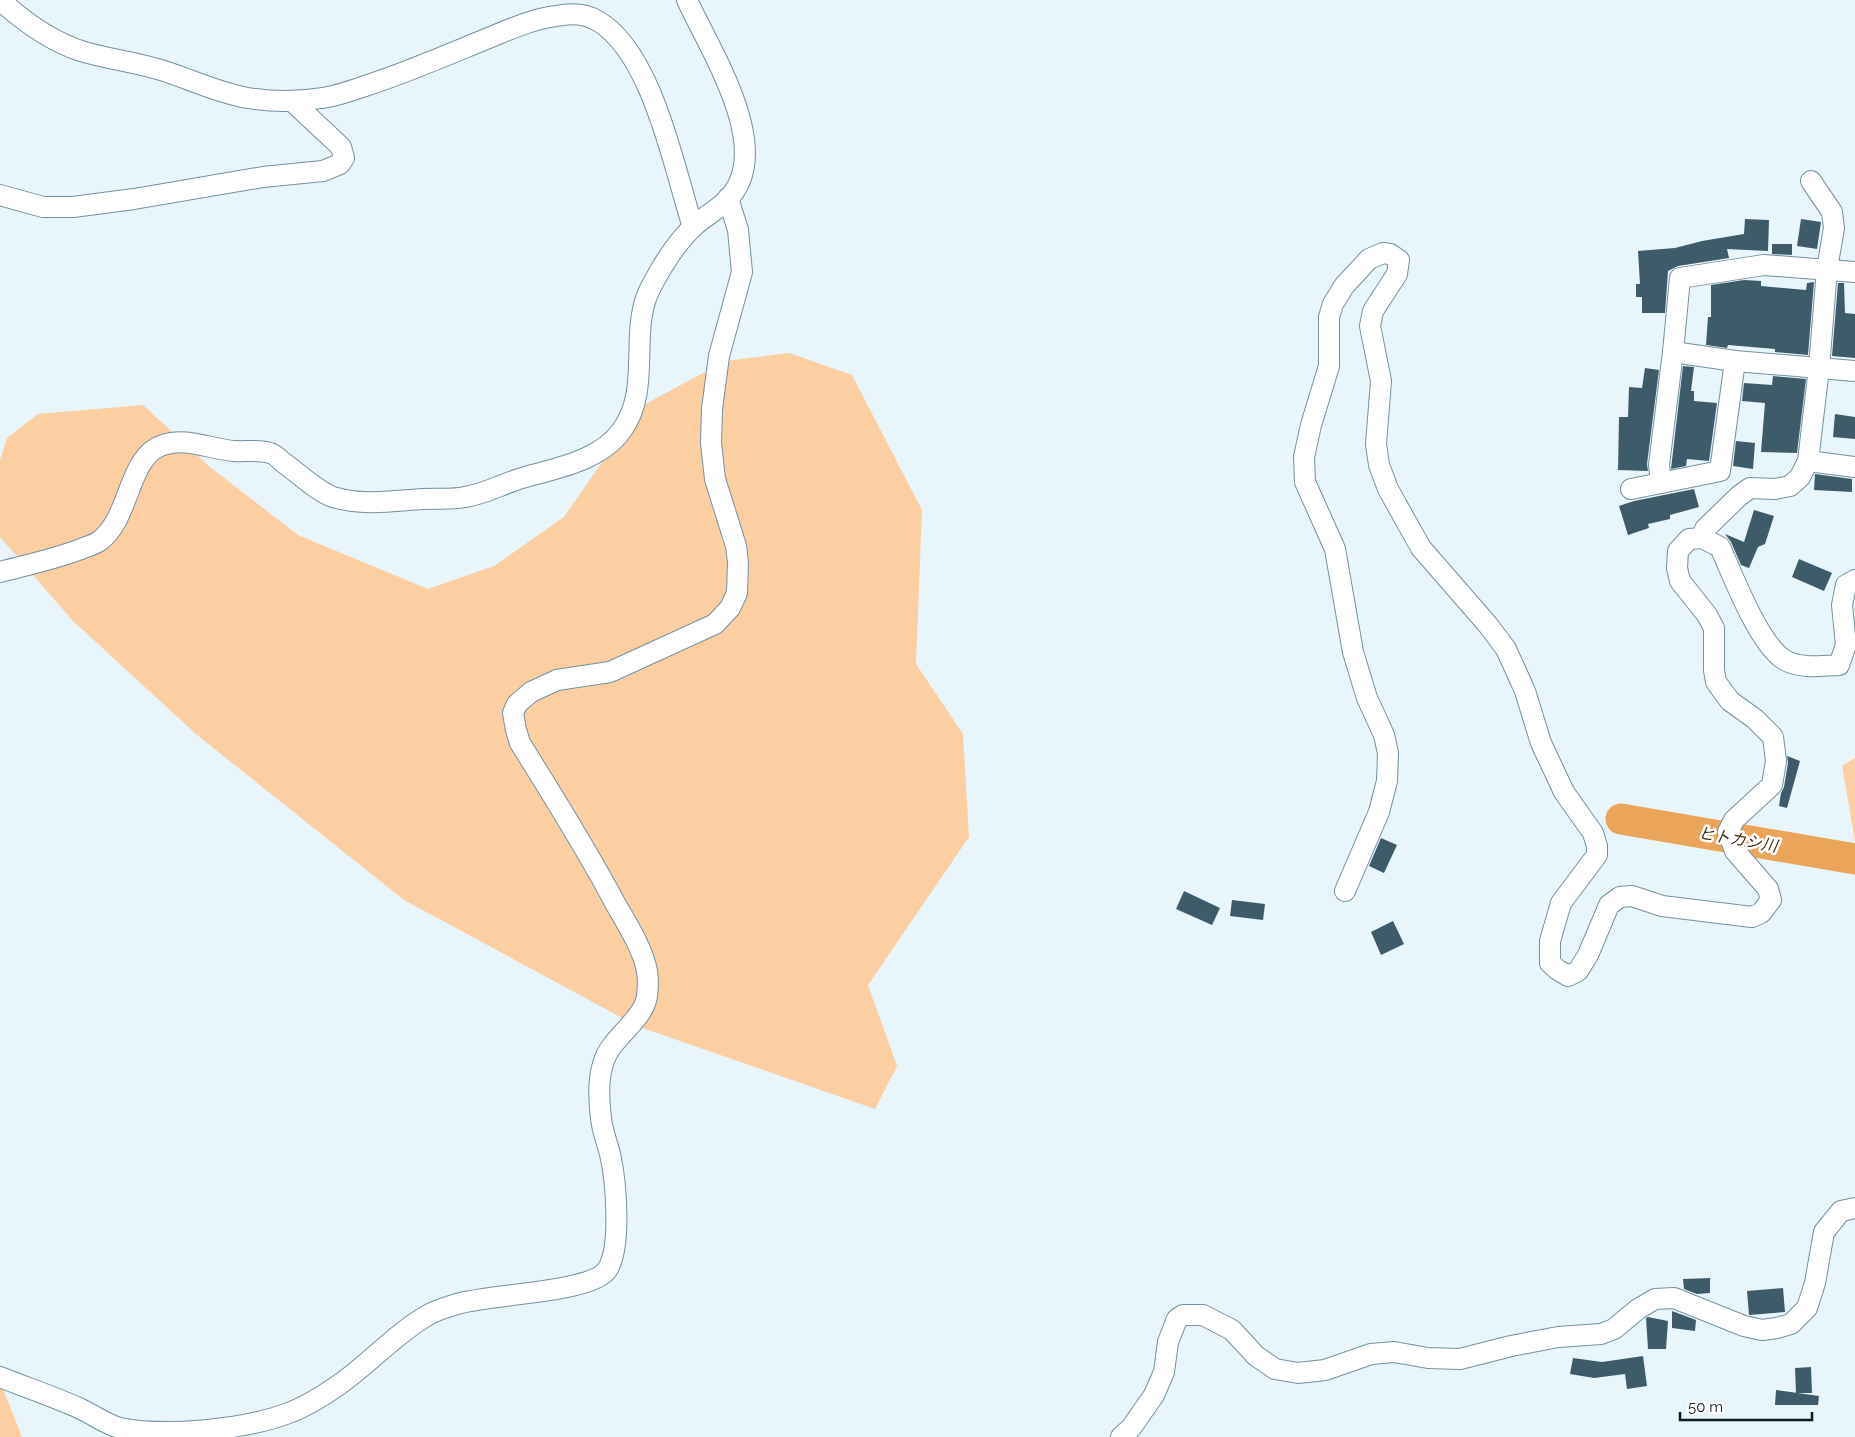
<svg xmlns="http://www.w3.org/2000/svg" width="1855" height="1437" font-family="Raleway,'Noto Sans JP',sans-serif">
<rect width="100%" height="100%" fill="#e8f5fb"/>
<!-- green -->
<g fill="#fccfa2">
<polygon points="789,353 852,375 922,510 916,664 963,734 969,837 868,985 897,1066 875,1109 637,1026 404,900 197,735 72,620 0,537 0,460 7,438 38,414 143,405 210,467 298,535 428,589 494,566 564,517 640,407 725,361"/>
<polygon points="1855,758 1855,841 1842,766"/>
<polygon points="0,1381 22,1437 0,1437"/>
</g>
<g fill="none" stroke-linecap="round" stroke-linejoin="round">
<!-- river -->
<polyline stroke="#eaa55a" stroke-width="31" points="1621,819 1855,859"/>
</g>
<!-- building -->
<g fill="#3e5b69">
<polygon points="1745,219 1769,220 1768,251 1727,249 1729,258 1678,266 1668,271 1665,313 1642,313 1642,297 1636,297 1636,284 1640,284 1638,251 1675,248 1702,241 1744,234"/>
<polygon points="1801,219 1821,222 1817,249 1797,246"/>
<polygon points="1772,244 1792,244 1792,255 1772,254"/>
<polygon points="1744,280 1761,281 1761,286 1806,290 1807,283 1814,282 1808,355 1775,352 1775,349 1728,345 1727,348 1706,345 1708,317 1711,317 1711,285"/>
<polygon points="1838,283 1844,283 1845,313 1855,314 1855,358 1832,356"/>
<polygon points="1683,366 1694,367 1691,391 1694,391 1694,401 1717,403 1709,461 1687,459 1686,466 1671,469"/>
<polygon points="1645,368 1659,370 1647,464 1648,471 1618,470 1619,417 1628,417 1629,387 1642,388"/>
<polygon points="1773,376 1806,379 1797,453 1761,452 1765,403 1742,401 1744,383 1772,385"/>
<polygon points="1835,414 1855,417 1855,439 1833,437"/>
<polygon points="1736,441 1755,443 1753,469 1733,466"/>
<polygon points="1815,474 1852,479 1852,492 1814,490"/>
<polygon points="1694,489 1699,507 1670,515 1670,519 1648,524 1649,528 1628,535 1619,506 1634,501"/>
<polygon points="1754,510 1774,516 1765,544 1758,547 1749,568 1741,565 1731,542 1725,534 1744,542"/>
<polygon points="1799,559 1832,573 1824,591 1792,577"/>
<polygon points="1787,756 1800,761 1787,808 1779,806 1781,793 1784,787 1788,763"/>
<polygon points="1381,838 1397,845 1384,873 1369,866"/>
<polygon points="1184,891 1220,908 1212,925 1176,909"/>
<polygon points="1232,900 1265,904 1263,920 1230,916"/>
<polygon points="1393,921 1404,944 1381,955 1371,932"/>
<polygon points="1710,1278 1710,1293 1697,1294 1684,1289 1683,1279"/>
<polygon points="1783,1288 1785,1312 1749,1315 1747,1291"/>
<polygon points="1672,1311 1696,1320 1695,1331 1672,1328"/>
<polygon points="1648,1317 1668,1321 1666,1349 1648,1349 1646,1318"/>
<polygon points="1643,1356 1647,1386 1627,1389 1625,1374 1594,1378 1570,1374 1573,1358 1602,1362"/>
<polygon points="1811,1367 1812,1393 1796,1393 1795,1368"/>
<polygon points="1776,1390 1819,1396 1818,1405 1775,1405"/>
</g>
<g fill="none" stroke-linecap="round" stroke-linejoin="round">
<defs>
<g id="minor">
<path d="M 0,0 C 23,21 51,41 81,51 C 107,59 135,62 161,70 C 190,79 218,93 248,98 C 272,102 298,102 322,98 C 337,96 353,90 368,85 C 408,72 447,55 486,39 C 508,30 532,19 556,16 C 570,13 585,13 598,21 C 653,54 674,169 693,227"/>
<polyline points="0,195 43,207 73,207 134,199 263,177 323,171 340,164 344,158 341,147 292,101"/>
<polyline points="1673,352 1735,361 1855,371"/>
<polyline points="1808,461 1855,467"/>
<polyline points="1661,483 1659,465 1673,352 1680,278 1764,265 1855,272"/>
<polyline points="1631,489 1720,471 1735,361"/>
<polyline points="1702,538 1705,529 1739,496 1750,488 1775,489 1790,486 1800,477 1808,461 1819,368 1827,269 1834,228 1832,212 1811,181"/>
<path d="M 0,572 C 27,565 55,559 81,549 C 86,547 93,545 98,542 C 131,520 127,456 163,445 C 187,437 209,449 234,451 C 245,452 259,449 270,453 C 275,454 280,460 284,463 C 298,473 318,492 333,497 C 364,506 392,501 423,499 C 437,498 451,500 465,497 C 485,494 502,484 522,478 C 557,468 600,461 622,430 C 653,387 627,329 652,285 C 663,264 676,243 694,226 C 704,217 717,210 727,200 C 777,151 709,49 687,0"/>
<path d="M 1345,891 L 1379,812 L 1387,781 L 1388,753 L 1384,735 L 1367,698 L 1353,652 L 1335,549 L 1305,482 L 1304,457 L 1311,425 L 1329,366 L 1329,317 L 1333,304 L 1344,286 L 1369,259 L 1383,253 L 1390,254 L 1399,260 L 1397,274 L 1373,311 L 1370,326 L 1381,381 L 1376,444 L 1379,465 L 1388,489 L 1421,548 L 1488,625 L 1506,649 L 1525,691 L 1541,743 L 1564,792 L 1593,833 L 1597,846 L 1597,855 L 1561,903 L 1550,941 L 1550,963 L 1558,970 L 1568,976 L 1578,971 L 1588,955 L 1609,905 L 1620,897 L 1632,896 L 1662,906 L 1752,917 L 1761,913 L 1771,900 L 1768,889 L 1735,851 L 1728,832 L 1734,820 L 1772,785 L 1776,761 L 1773,737 L 1755,719 L 1730,701 L 1716,682 L 1714,670 L 1714,628 L 1707,615 L 1680,581 L 1677,568 L 1678,551 L 1689,539 L 1702,538 L 1720,547 C 1733,576 1758,642 1783,659 C 1798,669 1822,666 1839,665 L 1846,645 L 1842,605 L 1846,585 L 1855,580"/>
<path d="M 0,1377 C 27,1388 55,1397 81,1409 C 94,1415 107,1425 120,1428 C 165,1437 242,1430 286,1414 C 306,1407 323,1396 340,1384 C 370,1363 395,1334 428,1315 C 436,1310 447,1307 457,1304 C 487,1294 591,1293 607,1270 C 622,1248 616,1180 610,1154 C 607,1142 602,1130 601,1118 C 598,1095 597,1065 612,1046 C 623,1031 645,1014 647,996 C 648,988 648,978 647,971 C 643,949 626,922 615,903 C 586,848 553,796 520,743 L 516,730 L 513,713 L 517,704 L 531,692 L 557,680 L 610,672 L 715,624 L 730,608 L 737,593 L 738,562 L 736,546 L 715,479 L 711,443 L 712,409 L 719,356 L 742,272 L 738,230 L 728,198"/>
<polyline points="1121,1437 1131,1428 1154,1395 1164,1372 1168,1342 1177,1319 1183,1315 1203,1315 1232,1330 1256,1356 1275,1369 1298,1373 1325,1370 1371,1354 1394,1352 1428,1358 1460,1359 1511,1346 1558,1337 1601,1334 1614,1329 1638,1309 1655,1299 1674,1298 1744,1326 1762,1330 1777,1328 1791,1324 1807,1308 1815,1283 1824,1232 1841,1211 1855,1208"/>
</g>
</defs>
<!-- minor casing -->
<use href="#minor" stroke="#7391a1" stroke-width="22"/>
<!-- minor -->
<use href="#minor" stroke="#fff" stroke-width="20"/>
</g>
<g text-anchor="middle" stroke-width="5" stroke-linejoin="round" paint-order="stroke">
<!-- water labels -->
<g font-size="16" font-style="italic" fill="#482c0b" stroke="#fff">
<text transform="translate(1738 839) rotate(10)" y="6">ヒトカシ川</text>
</g>
</g>
<!-- scale -->
<path d="M1680 1412v8h132v-8" fill="none" stroke="#0e1a20" stroke-width="2.5"/>
<text x="1688" y="1412" font-size="15" fill="#0e1a20" stroke="#ffffff" stroke-width="4" paint-order="stroke">50 m</text>
</svg>
